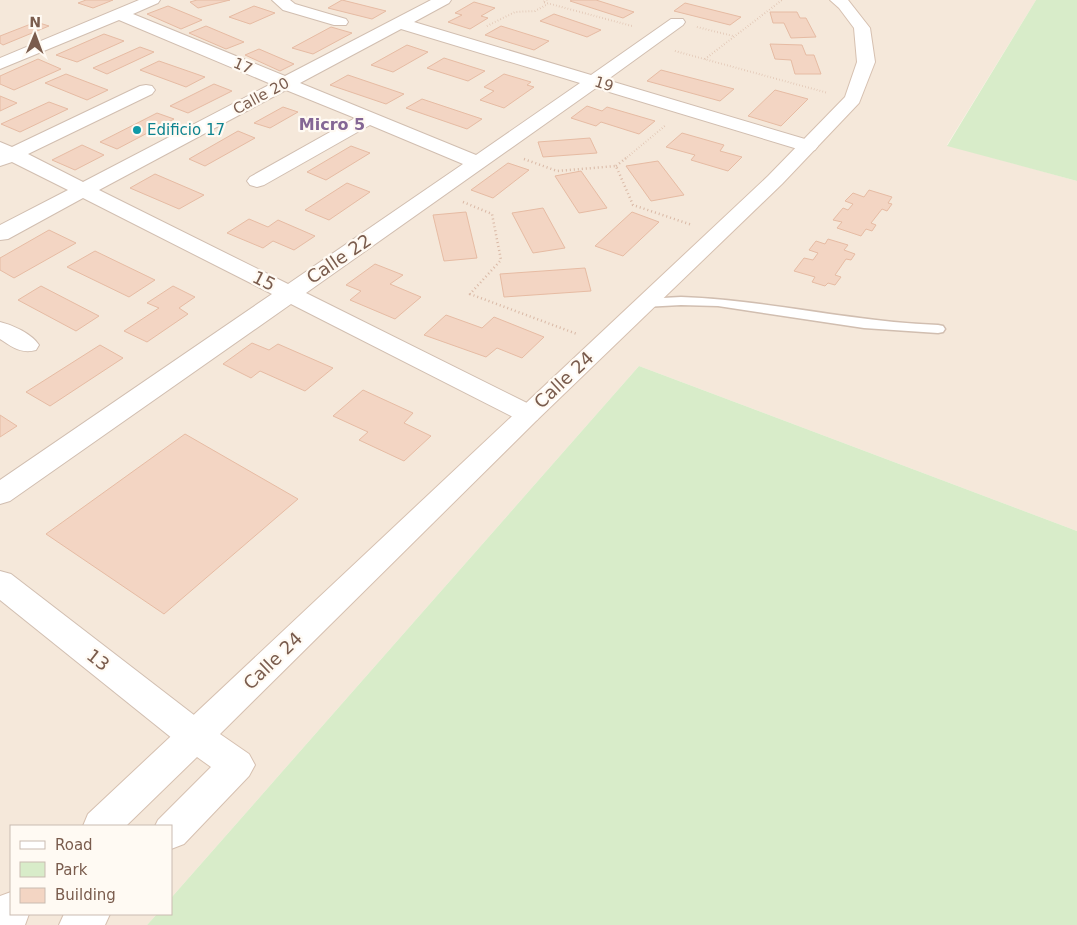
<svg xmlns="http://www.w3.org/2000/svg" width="1077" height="925" font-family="'DejaVu Sans',sans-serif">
<rect width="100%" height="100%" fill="#fdf6ec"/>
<!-- residential -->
<polygon fill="#f5e8da" points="0,0 1036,0 947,145 1077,181 1077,531 639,366 171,898 171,826 11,826 11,914 157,914 147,925 0,925"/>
<!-- green -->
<g fill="#d8ecc9">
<polygon points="1036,0 1077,0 1077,181 947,146"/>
<polygon points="639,366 1077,531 1077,925 147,925 157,914 171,914 171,898"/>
</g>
<!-- building -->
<g fill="#f3d5c3" stroke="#e6bba3">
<polygon points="86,0 113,0 93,8 78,3"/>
<polygon points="197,0 230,0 198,8 190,2"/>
<polygon points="342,0 386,11 372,19 328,8"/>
<polygon points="572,0 596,0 634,12 623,18 570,1"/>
<polygon points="474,2 495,8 481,16 488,18 470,29 448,22 462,15 455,13"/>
<polygon points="685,3 741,17 730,25 674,11"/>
<polygon points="168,6 202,20 181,29 147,14"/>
<polygon points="254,6 275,13 250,24 229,17"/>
<polygon points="770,12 797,12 800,18 806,18 816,37 791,38 784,23 773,23"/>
<polygon points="554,14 601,30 587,37 540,21"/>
<polygon points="36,22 49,26 3,45 0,43 0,36"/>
<polygon points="206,26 244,42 226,49 189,33"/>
<polygon points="501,26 549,41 534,50 485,35"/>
<polygon points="331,27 352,33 313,54 292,48"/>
<polygon points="104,34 124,41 77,62 56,55"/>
<polygon points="770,44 802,45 806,55 814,55 821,74 795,74 791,60 775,59"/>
<polygon points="407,45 428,52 393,72 371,65"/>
<polygon points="140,47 154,52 107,74 93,68"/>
<polygon points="259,49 294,64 280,71 245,55"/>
<polygon points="444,58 485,71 468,81 427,68"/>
<polygon points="38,59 61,69 14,90 0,84 0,76"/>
<polygon points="159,61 205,77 186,87 140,70"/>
<polygon points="661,70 734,89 720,101 647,81"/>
<polygon points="66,74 108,90 87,100 45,83"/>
<polygon points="504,74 531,82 527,85 534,87 504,108 480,100 494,91 484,87"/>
<polygon points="348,75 404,94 386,104 330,85"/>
<polygon points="214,84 232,91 188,113 170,106"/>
<polygon points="775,90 808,99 781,126 748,116"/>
<polygon points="0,96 17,103 0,111"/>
<polygon points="422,99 482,119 467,129 406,108"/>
<polygon points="49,102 68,109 20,132 1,124"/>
<polygon points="587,106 602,111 607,107 655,121 639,134 601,122 596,126 571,118"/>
<polygon points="283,107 298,112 270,128 254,123"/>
<polygon points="157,113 174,119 117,149 100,142"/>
<polygon points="238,131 255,138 205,166 189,159"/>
<polygon points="682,133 724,145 720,151 742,157 728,171 691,160 695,155 666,147"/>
<polygon points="590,138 597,153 543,157 538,142"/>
<polygon points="82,145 104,155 75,170 52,160"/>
<polygon points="351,146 370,153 326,180 307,172"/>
<polygon points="658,161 684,195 651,201 626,166"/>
<polygon points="508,163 529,170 493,198 471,190"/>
<polygon points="581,171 607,208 579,213 555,176"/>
<polygon points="155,174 204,195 179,209 130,188"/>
<polygon points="347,183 370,192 329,220 305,210"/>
<polygon points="869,190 892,197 888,203 892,204 887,211 882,209 871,223 876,225 872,231 866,229 861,236 837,228 842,222 833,220 843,208 848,210 853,204 845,201 853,193 864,197"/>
<polygon points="543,208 565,248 533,253 512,213"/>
<polygon points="466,212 477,258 444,261 433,215"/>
<polygon points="632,212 659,222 623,256 595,246"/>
<polygon points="249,219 268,227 278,220 315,236 294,250 273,241 263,248 227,233"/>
<polygon points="49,230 76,243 14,278 0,270 0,258"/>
<polygon points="828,239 848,245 844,250 855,254 851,260 846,259 835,275 841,277 835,285 828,283 825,286 812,282 815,277 794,271 804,258 813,260 818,253 809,250 816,241 825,244"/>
<polygon points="95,251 155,280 129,297 67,267"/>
<polygon points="375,264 403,275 390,284 421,297 395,319 350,300 361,291 346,285"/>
<polygon points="585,268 591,291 504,297 500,274"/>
<polygon points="41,286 99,316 76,331 18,300"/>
<polygon points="173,286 195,297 179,308 188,314 147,342 124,331 159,308 147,303"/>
<polygon points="446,315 482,328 494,317 544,337 522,358 497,348 486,357 424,335"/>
<polygon points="252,343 269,350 278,344 333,368 305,391 260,371 251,378 223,364"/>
<polygon points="100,345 123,358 50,406 26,392"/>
<polygon points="363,390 413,413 404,423 431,436 404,461 359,440 368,432 333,416"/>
<polygon points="0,415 17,426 0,437"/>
<polygon points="185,434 298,499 164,614 46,534"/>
</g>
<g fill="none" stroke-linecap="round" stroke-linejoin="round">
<defs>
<path id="lane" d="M 681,297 C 768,300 852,322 938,325 L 943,326 L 945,329 L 943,332 L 938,333 L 864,328 L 718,306 L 681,305 L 644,307 L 637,303 L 644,299 Z"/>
<g id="street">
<path d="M 139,0 L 160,0 L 158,3 L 133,14 L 285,76 L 431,0 L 451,0 L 449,3 L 414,22 L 591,75 L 671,19 L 683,19 L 685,22 L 683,25 L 607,80 L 815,142 L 818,146 L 815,150 L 808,152 L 801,150 L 596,88 L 306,293 L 537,408 L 541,414 L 537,420 L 528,423 L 519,420 L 291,304 L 10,501 L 0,504 L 0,480 L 272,294 L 83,198 L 8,239 L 0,240 L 0,225 L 68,190 L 12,162 L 0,166 L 0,142 L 12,147 L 140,86 L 146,85 L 152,86 L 155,90 L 152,94 L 28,154 L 83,182 L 271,84 L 119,20 L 0,69 L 0,58 ZM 401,29 L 580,83 L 476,155 L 300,83 ZM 286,90 L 355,118 L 250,177 L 247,181 L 250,185 L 257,187 L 264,185 L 370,125 L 463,164 L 288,284 L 99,190 Z"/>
<polygon points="272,0 290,0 295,4 346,19 348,22 346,25 334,25 283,10"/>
<path d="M 0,322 C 13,325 32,334 39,345 L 36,350 C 21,354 12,347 0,339 Z"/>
<polygon points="0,571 11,574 207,725 212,736 207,747 195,751 183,747 0,600"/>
</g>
<g id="secondary">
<polygon points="830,0 848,0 870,28 875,62 859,103 782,184 537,420 220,734 249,754 255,765 249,776 184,844 171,849 171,826 155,826 158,820 211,767 197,757 126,826 83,826 88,814 768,176 845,97 857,62 854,28 839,8"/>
<polygon points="11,892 11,914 29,914 25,925 0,925 0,896"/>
<polygon points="64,914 110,914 105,925 59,925"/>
</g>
</defs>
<!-- lane casing -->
<use href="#lane" stroke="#d1beb0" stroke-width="3"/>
<!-- street casing -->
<use href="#street" stroke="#d1beb0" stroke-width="2"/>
<!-- secondary casing -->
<use href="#secondary" stroke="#d6c0b0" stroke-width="2"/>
<!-- path-far1 -->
<g stroke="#d9b8a5" stroke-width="2" stroke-dasharray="0.5 2.5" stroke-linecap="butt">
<polyline points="547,0 543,2 632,26"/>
<polyline points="487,26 515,12 535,11 548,4"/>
<polyline points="697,27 733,36"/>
<polyline points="675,51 828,93"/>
<polyline points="705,59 782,0"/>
<polyline points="625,159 666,125"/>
</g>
<!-- path -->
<g stroke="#d9b8a5" stroke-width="2.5" stroke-dasharray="1 3" stroke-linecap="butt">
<polyline points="524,159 557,171 616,166 633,205 692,225"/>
<polyline points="616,166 626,158"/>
<polyline points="463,202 492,214 501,260 470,294 577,334"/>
</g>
<!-- lane -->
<use href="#lane" fill="#fff" fill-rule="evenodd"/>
<!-- street -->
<use href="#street" fill="#fff" fill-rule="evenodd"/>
<!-- secondary -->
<use href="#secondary" fill="#fff" fill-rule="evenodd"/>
</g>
<!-- markers -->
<circle fill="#0f9aa8" stroke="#fffaf3" stroke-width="2" cx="137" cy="130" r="5"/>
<g text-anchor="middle" stroke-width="4.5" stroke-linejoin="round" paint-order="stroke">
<!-- far-street labels -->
<g font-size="15" fill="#7a5c4d" stroke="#fffaf3">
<text transform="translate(243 66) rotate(23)" y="5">17</text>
<text transform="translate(604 84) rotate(17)" y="5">19</text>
<text transform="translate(261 96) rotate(-28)" y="5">Calle 20</text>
</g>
<!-- far-culture labels -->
<g font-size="15" fill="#0d838f" stroke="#fffaf3" text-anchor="start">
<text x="147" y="135">Edificio 17</text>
</g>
<!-- far-neighbourhood labels -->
<g font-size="16" font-weight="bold" fill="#846695" stroke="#fffaf3">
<text x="332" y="130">Micro 5</text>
</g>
<!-- street labels -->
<g font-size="18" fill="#7a5c4d" stroke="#fffaf3">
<text transform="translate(339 259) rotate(-34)" y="6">Calle 22</text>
<text transform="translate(264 281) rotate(27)" y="6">15</text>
<text transform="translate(564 380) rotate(-43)" y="6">Calle 24</text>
<text transform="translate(98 660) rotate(38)" y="6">13</text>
<text transform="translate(273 661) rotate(-44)" y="6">Calle 24</text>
</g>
</g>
<!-- legend -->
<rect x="10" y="825" width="162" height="90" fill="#fffaf3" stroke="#cabbb1"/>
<rect x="20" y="841" width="25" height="8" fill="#ffffff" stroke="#cabbb1"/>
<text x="55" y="850" font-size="15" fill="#7a5c4d">Road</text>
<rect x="20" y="862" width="25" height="15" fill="#d8ecc9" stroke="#cabbb1"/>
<text x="55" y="875" font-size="15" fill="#7a5c4d">Park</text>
<rect x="20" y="888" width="25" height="15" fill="#f3d5c3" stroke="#cabbb1"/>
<text x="55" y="900" font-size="15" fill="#7a5c4d">Building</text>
<!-- north arrow -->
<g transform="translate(35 35) rotate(1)" stroke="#fffaf3" stroke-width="4" paint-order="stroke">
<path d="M0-4L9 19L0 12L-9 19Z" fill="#7a5c4d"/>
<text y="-8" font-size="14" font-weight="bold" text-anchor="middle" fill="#7a5c4d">N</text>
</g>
</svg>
